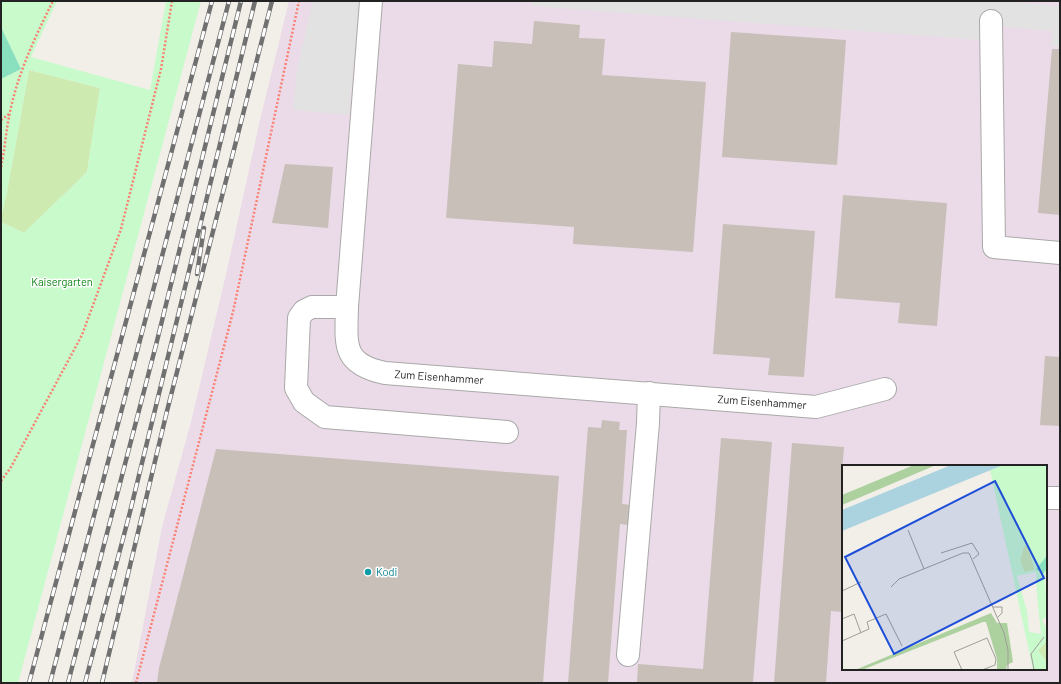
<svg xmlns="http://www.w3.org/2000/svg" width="1061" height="684" font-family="Barlow,sans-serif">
<rect width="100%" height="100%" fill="#f2efe9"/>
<!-- industrial -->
<path fill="#ebdbe8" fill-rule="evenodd" d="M 289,1 L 1060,1 L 1060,683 L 132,683 L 162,527 L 191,422 L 227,270 L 260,120 ZM 843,466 L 1046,466 L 1046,669 L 843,669 Z"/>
<!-- grass -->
<polygon fill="#cdebb0" points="29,70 100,88 87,172 24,233 1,222 1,218 7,192"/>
<!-- park -->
<polygon fill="#c8facc" points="1,1 57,1 31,57 150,90 166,1 201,1 18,683 1,683 1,222 24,233 87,172 100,88 29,70 7,192 1,218 1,79 21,69 1,27"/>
<!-- pitch -->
<polygon fill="#88e0be" points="1,27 21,69 1,79"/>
<!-- parking -->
<g fill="#e2e2e2">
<polygon points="313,1 359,1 349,115 293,110 297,69"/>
<polygon points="532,1 999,1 1060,6 1060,47 1051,46 1052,31 982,25 980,40 531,6"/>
</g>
<!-- building -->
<g fill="#c7bfb8">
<polygon points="534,21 580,25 579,38 605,39 602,75 706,82 693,252 573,244 574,227 446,218 458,64 492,67 494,41 532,44"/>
<polygon points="731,32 846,40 837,165 722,157"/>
<polygon points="1052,49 1060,49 1060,215 1038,213"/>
<polygon points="285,164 333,167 328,228 272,223"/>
<polygon points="843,195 947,203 937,326 898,323 900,303 835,298"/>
<polygon points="723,224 815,231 804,377 768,375 770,358 713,354"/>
<polygon points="1045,356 1060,357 1060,426 1040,425"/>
<polygon points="602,420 620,422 619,430 627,430 622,504 631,505 629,525 620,524 608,683 568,683 588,427 601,428"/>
<polygon points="721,438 772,442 753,683 637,683 638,664 703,669"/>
<polygon points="792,443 844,447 841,483 843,483 843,612 831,611 826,683 774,683"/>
<polygon points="216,449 559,476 543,683 157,683 159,668"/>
</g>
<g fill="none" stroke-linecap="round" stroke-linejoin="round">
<defs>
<g id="minor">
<path d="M 371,1 L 347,307 C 346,345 342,364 385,373 L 816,407 L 885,389"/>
<polyline points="991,21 994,247 1060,253"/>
<polyline points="347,307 312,307 304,311 299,318 296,388 304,402 325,417 507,432"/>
<polyline points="1046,498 1060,498"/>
<polyline points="628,655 648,423 649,393"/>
</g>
</defs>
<!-- minor casing -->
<use href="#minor" stroke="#a9a9a9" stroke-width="24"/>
<!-- path -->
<g stroke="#fa8072" stroke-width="2.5" stroke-dasharray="2 2" stroke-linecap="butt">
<polyline points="1,120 9,114"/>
<path d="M 1,167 C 5,149 6,130 10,112 C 18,73 35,37 53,1"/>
<polyline points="1,481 11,467 82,335 121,229 161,69 172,1"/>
<polyline points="136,683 233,312 299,1"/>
</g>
<!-- minor -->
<use href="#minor" stroke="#fff" stroke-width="22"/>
<defs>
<g id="rail">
<polyline points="197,274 204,228"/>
<polyline points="29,683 212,1"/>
<polyline points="50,683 229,1"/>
<polyline points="68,683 156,345 241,1"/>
<polyline points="85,683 130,512 255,1"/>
<polyline points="102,683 167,411 272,1"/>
</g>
</defs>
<!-- rail casing -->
<use href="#rail" stroke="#707070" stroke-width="4.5"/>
<!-- rail -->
<use href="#rail" stroke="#fff" stroke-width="3" stroke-dasharray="9" stroke-linecap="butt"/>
</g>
<!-- markers -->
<circle fill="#0f9aa8" stroke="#fff" stroke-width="1.5" cx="368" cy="572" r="4"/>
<g text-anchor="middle" stroke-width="3" stroke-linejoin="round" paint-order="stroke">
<!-- park labels -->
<g font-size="11" fill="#0c8416" stroke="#fff">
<text x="62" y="286">Kaisergarten</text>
</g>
<!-- street labels -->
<g font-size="11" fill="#222" stroke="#fff">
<text transform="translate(439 377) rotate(4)" y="4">Zum Eisenhammer</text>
<text transform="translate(762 402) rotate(4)" y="4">Zum Eisenhammer</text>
</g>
<!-- culture labels -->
<g font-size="11" fill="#0d838f" stroke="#fff" text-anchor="start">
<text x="376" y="576">Kodi</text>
</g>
</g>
<!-- overview -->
<g transform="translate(842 465)">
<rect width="205" height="205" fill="#f2efe9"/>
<path d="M 182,81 L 186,81 L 193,105 L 182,107 L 178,95 ZM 205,175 L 205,197 L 196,186 Z" fill="#cdebb0"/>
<path d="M 72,0 L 94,0 L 0,40 L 0,30 ZM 149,148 L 155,158 L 165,158 L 171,197 L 165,200 L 164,205 L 155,205 L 155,194 L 144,157 L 141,157 L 20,205 L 13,205 Z" fill="#add19e"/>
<path d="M 161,0 L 205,0 L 205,93 L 200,109 L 205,103 L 203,110 L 205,152 L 200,155 L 205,164 L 205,175 L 196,186 L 205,197 L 205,205 L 191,205 L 175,130 L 148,5 ZM 182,81 L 186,81 L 193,105 L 182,107 L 178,95 ZM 194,107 L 195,131 L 199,169 L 187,167 L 185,146 L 175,111 Z" fill="#c8facc" fill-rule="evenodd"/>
<path d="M 204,92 L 205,103 L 201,109 L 194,104 Z" fill="#88e0be"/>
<path d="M 109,0 L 161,0 L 0,66 L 0,45 Z" fill="#aad3df"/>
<path fill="none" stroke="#9f9d99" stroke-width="1" d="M 66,65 L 82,104M 99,88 L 130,78 L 137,89 L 131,94M 49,122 L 57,114 L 121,88 L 127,88 L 162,168 L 166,185 L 166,205M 0,126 L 19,117M 151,142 L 160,142 L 160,148 L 156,152M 0,154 L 12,149 L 19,168M 0,176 L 27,164 L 25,157 L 44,149 L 60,181M 120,205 L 112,187 L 145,173 L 154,194 L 153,200 L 140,205M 192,205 L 189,189 L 202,172"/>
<path fill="#1d4ed8" fill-opacity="0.15" stroke="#1d4ed8" stroke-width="2" d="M 153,16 L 202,113 L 52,189 L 3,92 Z"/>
<rect width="205" height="205" fill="none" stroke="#222" stroke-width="2"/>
</g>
<!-- border -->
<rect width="1061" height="684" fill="none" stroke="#222222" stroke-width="4"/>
</svg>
